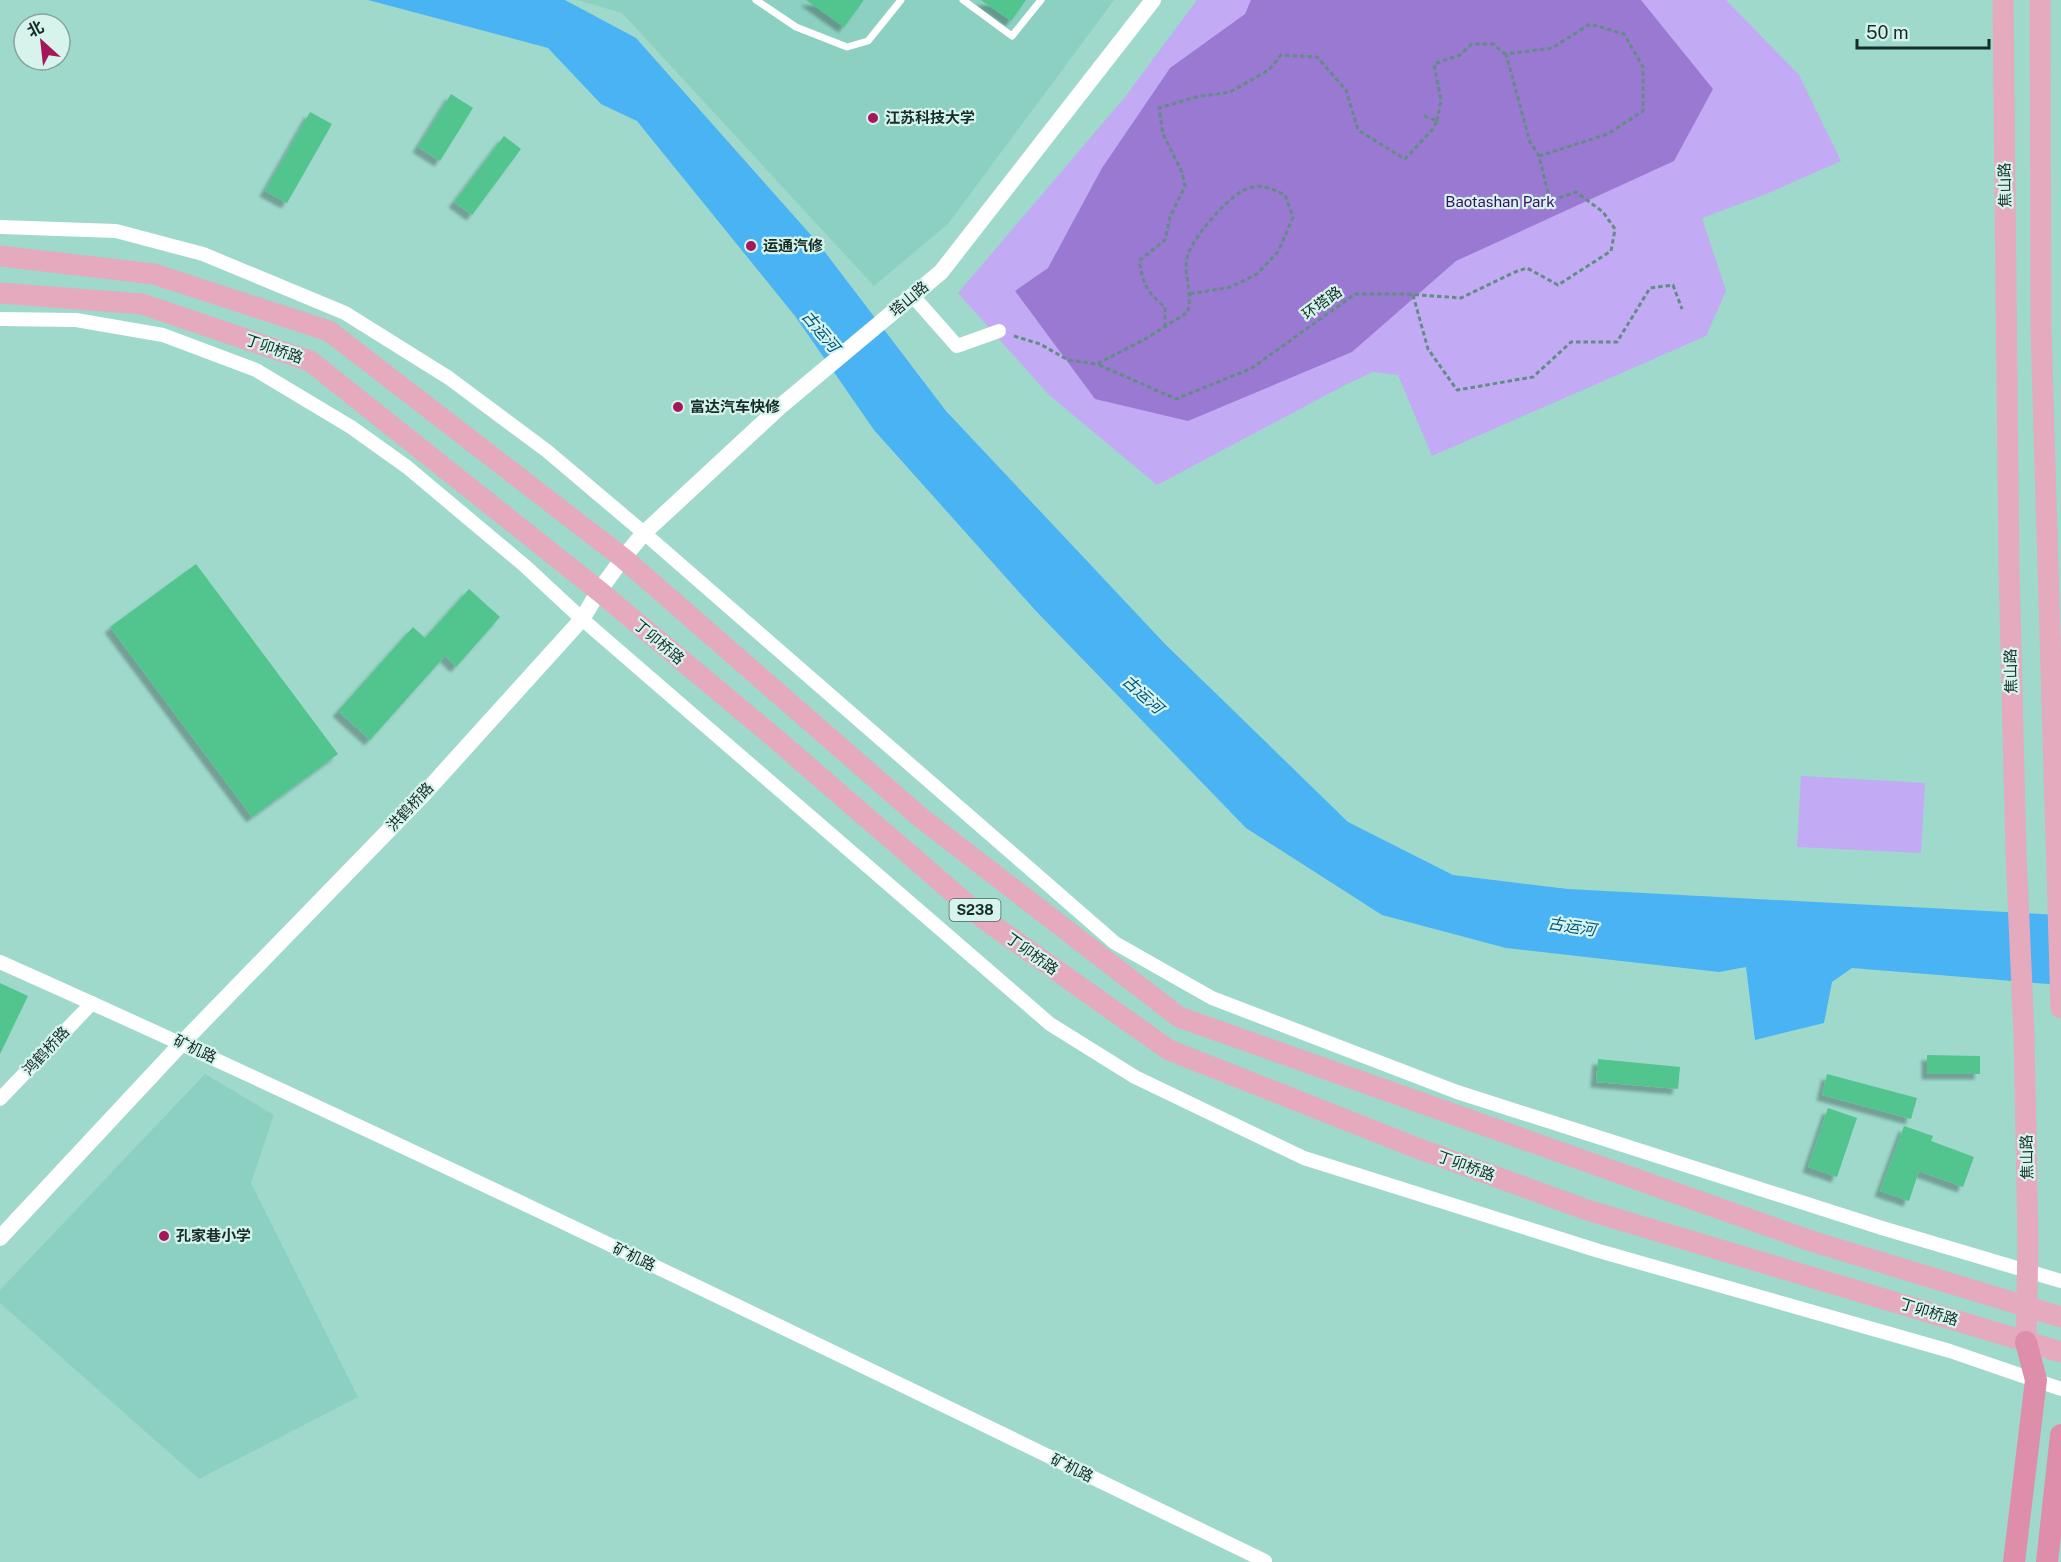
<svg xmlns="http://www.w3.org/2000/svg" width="2061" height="1562" font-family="'Public Sans','Noto Sans SC',sans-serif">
<defs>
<filter id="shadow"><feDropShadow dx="-5.5" dy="5.5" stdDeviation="1.5" flood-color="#0004"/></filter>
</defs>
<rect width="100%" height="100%" fill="#9ed9cc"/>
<!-- built -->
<g fill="#8bd0c1">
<polygon points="577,0 1114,0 948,224 874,286 622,13"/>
<polygon points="205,1074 274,1115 251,1183 358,1397 199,1479 0,1303 0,1290"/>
</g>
<!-- green -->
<g fill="#c3aaf4">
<polygon points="1197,0 1726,0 1799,75 1841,161 1766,194 1702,218 1726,291 1706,336 1432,456 1398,375 1373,372 1345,385 1157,485 1049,395 958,293 1125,97"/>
<polygon points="1801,776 1925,783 1921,853 1797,847"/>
</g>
<!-- forest -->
<polygon fill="#9a79d3" points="1251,0 1641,0 1713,89 1674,161 1456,261 1352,352 1188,421 1095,399 1015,291 1048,268 1102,168 1170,68 1245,14"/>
<!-- water -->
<polygon fill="#4ab3f4" points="368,0 565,0 636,38 818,243 946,411 1165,644 1348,822 1453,875 1568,889 2061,915 2061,985 1852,968 1832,982 1824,1023 1755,1040 1746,967 1719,972 1506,948 1382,915 1246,828 1035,610 874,430 795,316 637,121 601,104 548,48"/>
<!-- building -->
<g fill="#51c58d" filter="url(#shadow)">
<polygon points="806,0 864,0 844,27"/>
<polygon points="981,0 1026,0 1011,21"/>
<polygon points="451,94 473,108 440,161 418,147"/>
<polygon points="310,112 332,124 287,203 265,191"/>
<polygon points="504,136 521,149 472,215 454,202"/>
<polygon points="196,564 338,754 252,817 110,627"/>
<polygon points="469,589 500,617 456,667 445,656 370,740 338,711 413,627 425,638"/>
<polygon points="0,983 28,996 0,1054"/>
<polygon points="1927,1055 1980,1056 1980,1074 1927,1074"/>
<polygon points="1598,1059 1680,1067 1678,1089 1596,1082"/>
<polygon points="1827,1074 1917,1098 1911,1119 1822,1095"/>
<polygon points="1828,1108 1857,1118 1837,1177 1808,1167"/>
<polygon points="1904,1126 1933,1136 1931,1141 1974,1157 1963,1187 1919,1171 1909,1201 1880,1191"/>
</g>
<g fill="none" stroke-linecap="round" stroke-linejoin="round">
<!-- path -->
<g stroke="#628d84" stroke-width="3" stroke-dasharray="4.5 3" stroke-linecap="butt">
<polyline points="1437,121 1441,101 1434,64 1460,55 1472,44 1493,44 1505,54"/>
<path d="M 1190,294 L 1231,287 L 1257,274 L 1278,252 L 1293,217 L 1285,195 C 1274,190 1262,183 1249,188 C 1231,193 1196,234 1189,252 C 1183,266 1188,278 1189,293 C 1190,299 1189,306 1188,312 L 1147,338 L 1097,364 L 1176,399 L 1252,368 L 1355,294 L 1406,294 L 1461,298 L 1515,272 L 1527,268 L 1558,285 L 1611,251 L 1615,229 L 1603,212 L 1576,192 L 1550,201 L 1539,156 L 1530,142 L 1506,54 L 1552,48 L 1590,24 L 1624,34 L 1643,67 L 1643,111 L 1608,134 L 1539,156"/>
<polyline points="1413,295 1428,349 1457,390 1533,377 1571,342 1617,342 1650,288 1673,285 1682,309"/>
<path d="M 1165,327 L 1165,307 C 1146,291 1144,286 1139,261 L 1165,240 L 1170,217 L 1185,186 L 1182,172 L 1163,134 L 1159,108 L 1196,97 L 1230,92 L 1269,70 L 1281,55 L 1317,57 L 1346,90 L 1358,130 L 1405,159 L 1433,129 L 1437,121 L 1422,115"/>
<polyline points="1014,336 1040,344 1068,360 1097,364"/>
</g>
<!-- service -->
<g stroke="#fff" stroke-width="7">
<polyline points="756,0 796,27 847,47 868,41 901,0"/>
<polyline points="963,0 1012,36 1041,0"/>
</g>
<!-- minor -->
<g stroke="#fff" stroke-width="14">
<polyline points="0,227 116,231 203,254 345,313 449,378 547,451 644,533 1115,943 1212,998 1457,1092 1882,1228 2061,1281"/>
<polyline points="912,295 957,346 999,331"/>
<polyline points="0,319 76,320 163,335 256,370 351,427 407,467 525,566 582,619 1050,1024 1135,1077 1304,1158 1599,1251 1950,1351 2061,1389"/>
<path d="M 0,962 C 426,1152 845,1358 1265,1561"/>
<polyline points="0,1099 92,1003"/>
</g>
<!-- tertiary -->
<polyline stroke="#fff" stroke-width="16" points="0,1238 182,1043 422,796 582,619 599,591 623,558 644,533 782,405 941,272 1153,0"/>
<!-- primary -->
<g stroke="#e6aabf" stroke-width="21">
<polyline points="2003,0 2009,569 2016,853 2024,1034 2028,1242 2026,1342"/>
<polyline points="2040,0 2041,329 2061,1008"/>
<polyline points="0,256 154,274 329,331 623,558 920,817 1179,1017 1811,1241 2061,1317"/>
<polyline points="0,293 142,304 310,361 599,591 769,733 984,919 1169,1050 1417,1148 1587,1210 2061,1352"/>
</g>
<!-- trunk -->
<g stroke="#de8eaa" stroke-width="22">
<polyline points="2014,1562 2036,1380 2026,1342"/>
<polyline points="2047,1562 2061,1435"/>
</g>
</g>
<!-- markers -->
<g fill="#a5175a" stroke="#d6f3ec" stroke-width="2">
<circle cx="873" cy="118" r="6"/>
<circle cx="751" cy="246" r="6"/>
<circle cx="678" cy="407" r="6"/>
<circle cx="164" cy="1236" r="6"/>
</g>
<g text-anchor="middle" stroke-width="4.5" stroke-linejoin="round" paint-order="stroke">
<!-- shield labels -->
<rect fill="#d6f3ec" stroke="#4f6863" stroke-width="1.5" x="949.5" y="899" width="51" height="22" rx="4.5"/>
<g font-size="14" font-weight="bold" fill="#152c28">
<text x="975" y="915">S238</text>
</g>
<!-- poi labels -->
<g font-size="15" font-weight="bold" fill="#152c28" stroke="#d6f3ec" text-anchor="start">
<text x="885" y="123">江苏科技大学</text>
<text x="763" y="251">运通汽修</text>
<text x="690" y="412">富达汽车快修</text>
<text x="176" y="1241">孔家巷小学</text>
</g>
<!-- street labels -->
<g font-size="15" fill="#152c28" stroke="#d6f3ec">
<text transform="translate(2005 185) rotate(-91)" y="5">焦山路</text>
<text transform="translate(909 299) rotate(-40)" y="5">塔山路</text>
<text transform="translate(1322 303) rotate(-36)" y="5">环塔路</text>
<text transform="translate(274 349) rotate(19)" y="5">丁卯桥路</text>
<text transform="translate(659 642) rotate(40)" y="5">丁卯桥路</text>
<text transform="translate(2011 671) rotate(-91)" y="5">焦山路</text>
<text transform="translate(410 807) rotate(-47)" y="5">洪鹤桥路</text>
<text transform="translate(1032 954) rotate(36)" y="5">丁卯桥路</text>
<text transform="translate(195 1049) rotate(25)" y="5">矿机路</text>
<text transform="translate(46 1051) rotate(-47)" y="5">鸿鹤桥路</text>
<text transform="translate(2027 1157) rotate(-91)" y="5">焦山路</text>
<text transform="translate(1466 1166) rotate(20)" y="5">丁卯桥路</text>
<text transform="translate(634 1257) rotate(25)" y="5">矿机路</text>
<text transform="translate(1929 1312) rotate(17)" y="5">丁卯桥路</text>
<text transform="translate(1072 1468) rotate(26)" y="5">矿机路</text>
</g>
<!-- park labels -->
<g font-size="15" fill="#361061" stroke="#d6f3ec">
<text x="1500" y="207">Baotashan Park</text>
</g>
<!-- water labels -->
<g font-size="16" font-style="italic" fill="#005680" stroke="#d6f3ec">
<text transform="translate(821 331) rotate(50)" y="6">古运河</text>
<text transform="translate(1143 694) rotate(42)" y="6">古运河</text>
<text transform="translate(1572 926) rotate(9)" y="6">古运河</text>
</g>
</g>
<!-- north arrow -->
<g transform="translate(42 42) rotate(333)"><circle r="28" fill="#d6f3ec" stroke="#89a39e" stroke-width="1.5"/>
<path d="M0-4.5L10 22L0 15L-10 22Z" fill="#a5175a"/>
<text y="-9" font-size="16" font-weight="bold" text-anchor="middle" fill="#152c28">北</text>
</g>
<!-- scale -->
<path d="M1857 39v9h132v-9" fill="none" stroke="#152c28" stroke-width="3"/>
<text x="1866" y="39" font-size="18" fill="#152c28" stroke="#d6f3ec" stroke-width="4.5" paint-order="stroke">50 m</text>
</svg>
